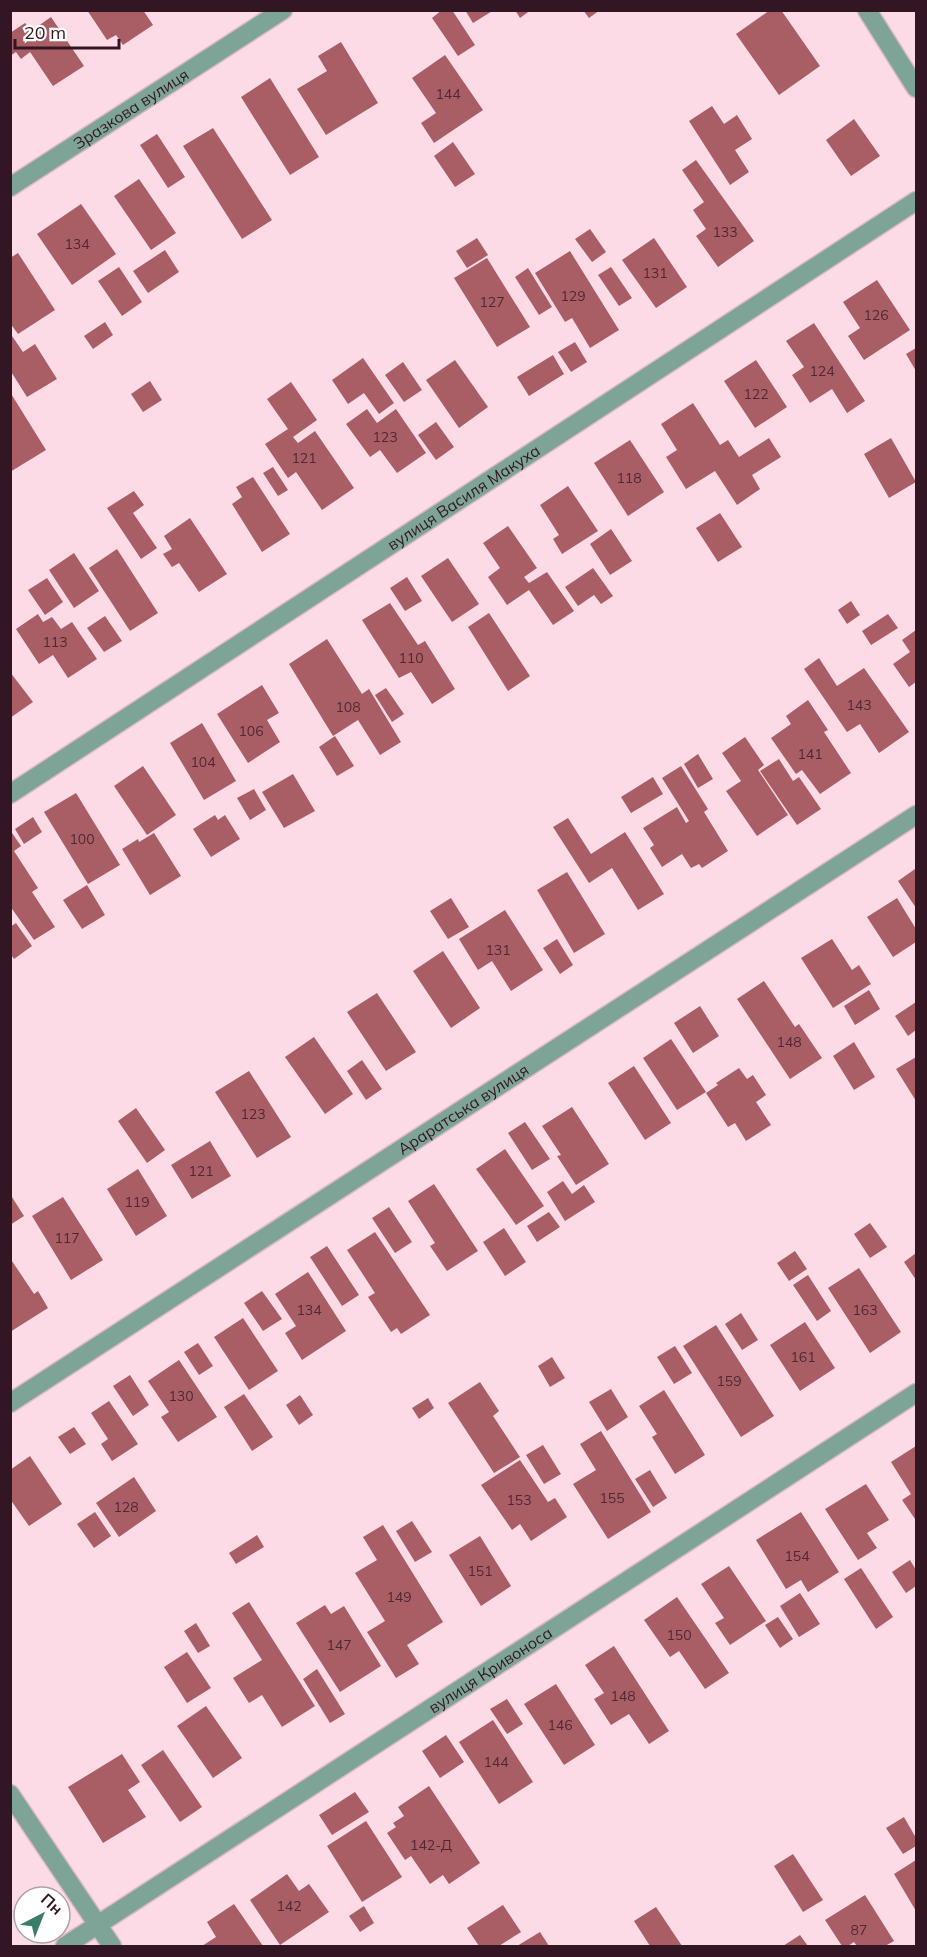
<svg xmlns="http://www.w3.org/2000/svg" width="927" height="1957" font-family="Mulish,sans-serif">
<rect width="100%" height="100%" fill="#fcdbe7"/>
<!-- building -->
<g fill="#a95e66">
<polygon points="87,10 143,10 153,25 123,45 116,35 107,40"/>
<polygon points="442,10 452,10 475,45 458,56 432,18"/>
<polygon points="465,10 494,10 473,23"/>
<polygon points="515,10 531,10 520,18"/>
<polygon points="583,10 600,10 589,18"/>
<polygon points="770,10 781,10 820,66 779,95 736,34"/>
<polygon points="51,17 84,66 53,86 30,52 21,59 16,52 10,56 10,33 25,23 31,31"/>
<polygon points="341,42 378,103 326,135 297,89 327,71 318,56"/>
<polygon points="445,55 483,110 434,143 421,123 436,113 412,78"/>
<polygon points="270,78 319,157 290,175 241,97"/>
<polygon points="712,106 724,124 737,115 752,139 735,150 749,172 730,185 689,121"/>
<polygon points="854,119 880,156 851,176 826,140"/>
<polygon points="213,128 272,220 242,239 183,146"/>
<polygon points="157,134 185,177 168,188 140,145"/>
<polygon points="453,142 475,174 455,187 434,156"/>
<polygon points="696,160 754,241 718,267 696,236 706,229 693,210 704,202 682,170"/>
<polygon points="139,179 176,233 151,250 114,196"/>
<polygon points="81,204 116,254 72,285 37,234"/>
<polygon points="590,229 606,252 592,262 575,239"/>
<polygon points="477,238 488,255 467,268 456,251"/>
<polygon points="654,238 687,287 656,308 622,260"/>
<polygon points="165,250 179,272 148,293 133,271"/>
<polygon points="570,251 619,330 590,348 572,318 565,322 535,273"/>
<polygon points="18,253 55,310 18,334 10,323 10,258"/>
<polygon points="487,258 530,327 497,347 454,278"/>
<polygon points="119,267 142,302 122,316 98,281"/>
<polygon points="611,267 632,298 619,306 598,275"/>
<polygon points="528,268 552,307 539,315 515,277"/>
<polygon points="877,280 910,330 864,360 848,336 860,328 843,302"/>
<polygon points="105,322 113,335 93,349 84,336"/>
<polygon points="814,323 865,401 847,413 832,389 810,403 792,375 804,367 786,341"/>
<polygon points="10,333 23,352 35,344 57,379 27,397 10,370"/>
<polygon points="575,342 587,362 571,372 558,352"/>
<polygon points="916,348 916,371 906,354"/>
<polygon points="553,355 564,374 529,396 517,377"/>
<polygon points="363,358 394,403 379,414 364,393 348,404 332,380"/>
<polygon points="455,360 488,407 459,428 426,380"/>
<polygon points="756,360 787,407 755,428 724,381"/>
<polygon points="403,362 422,390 404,402 385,375"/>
<polygon points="150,381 162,400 143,412 131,394"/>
<polygon points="291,382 317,420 293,437 298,443 315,431 354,488 322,510 296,472 288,478 265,444 288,429 267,399"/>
<polygon points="10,392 46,450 10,472"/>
<polygon points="693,403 720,445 728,440 739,457 769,438 781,457 752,475 760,489 737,505 715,471 686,489 666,457 677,450 661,424"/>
<polygon points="367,409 377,423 396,409 426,453 397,473 380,450 370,457 346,424"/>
<polygon points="436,422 454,447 436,460 418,435"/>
<polygon points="891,438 916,482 889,498 864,454"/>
<polygon points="630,440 664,492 628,516 594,463"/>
<polygon points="273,467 288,490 278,496 263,473"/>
<polygon points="253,477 290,534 262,552 232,504 242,497 236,487"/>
<polygon points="568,486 598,531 562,554 553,539 559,535 540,505"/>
<polygon points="134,491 144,505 133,513 157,548 141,559 107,508"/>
<polygon points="720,513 742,547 718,562 696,528"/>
<polygon points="190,518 227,574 199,592 179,563 172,567 163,554 172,549 164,536"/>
<polygon points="508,526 537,568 524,577 529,583 547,572 574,611 553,625 529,590 507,605 488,577 500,568 483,543"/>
<polygon points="611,529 632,561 610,575 590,544"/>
<polygon points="117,549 158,613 130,631 89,568"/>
<polygon points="74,553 99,591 74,608 49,570"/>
<polygon points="448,558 479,604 452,622 421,576"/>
<polygon points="593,568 613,596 601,604 594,595 578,606 565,587"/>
<polygon points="407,577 422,601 405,611 390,588"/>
<polygon points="47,578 63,602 45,615 28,590"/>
<polygon points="851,601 860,615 847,624 838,610"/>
<polygon points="390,603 418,645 425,641 455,689 432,704 411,672 399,678 362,620"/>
<polygon points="489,613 530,676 508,691 468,627"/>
<polygon points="38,614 43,622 52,617 61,629 72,622 97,659 68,678 53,655 39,664 16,629"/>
<polygon points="888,614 898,628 871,645 862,631"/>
<polygon points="105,616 122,641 104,652 87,628"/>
<polygon points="916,630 916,682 909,687 893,664 910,652 902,640"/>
<polygon points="327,639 362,694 369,689 401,742 380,755 358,720 333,736 289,664"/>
<polygon points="819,658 837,686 864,668 909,732 879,753 860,724 847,732 804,669"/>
<polygon points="10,672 33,702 10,718"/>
<polygon points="262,685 279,713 267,720 280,742 248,763 217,714"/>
<polygon points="386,688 404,714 392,722 375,695"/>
<polygon points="808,700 828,730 824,732 851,773 820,794 802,770 796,774 771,738 791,724 786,716"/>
<polygon points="202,723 236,781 204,800 170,743"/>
<polygon points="335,736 354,766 337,776 319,747"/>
<polygon points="745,737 764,765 758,770 788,815 757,836 726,791 741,781 722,753"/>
<polygon points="698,754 713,779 698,788 684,764"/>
<polygon points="779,759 793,781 799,777 821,809 797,825 760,771"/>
<polygon points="143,766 176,815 147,835 114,786"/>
<polygon points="681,766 708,809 704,812 728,851 702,868 699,864 691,868 682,854 662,867 650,848 654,845 643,828 677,807 686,823 689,821 662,778"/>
<polygon points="293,774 315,811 284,828 262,792"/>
<polygon points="653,777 663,794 631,813 621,797"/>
<polygon points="254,789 266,810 250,820 237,798"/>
<polygon points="76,793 120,865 88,884 44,812"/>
<polygon points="215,815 218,820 225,815 240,839 211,857 193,829"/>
<polygon points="33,817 42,832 24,844 15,829"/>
<polygon points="568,818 591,854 625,832 664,894 638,910 612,868 589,883 553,827"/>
<polygon points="10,830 21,846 14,851 38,888 32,892 55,927 34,940 10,906"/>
<polygon points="154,833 181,876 150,895 122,849 138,839 139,842"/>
<polygon points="915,869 916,871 916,908 898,881"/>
<polygon points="567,872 605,934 574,953 537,890"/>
<polygon points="87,885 105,915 82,929 63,900"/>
<polygon points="451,898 469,927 448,939 430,911"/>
<polygon points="897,898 916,929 916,942 893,957 867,917"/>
<polygon points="505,910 543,970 511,991 492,961 478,970 459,939"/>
<polygon points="16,923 32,946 14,959 10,953 10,927"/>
<polygon points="557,939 573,965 560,974 543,948"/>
<polygon points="832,939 852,970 859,965 871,984 833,1008 801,958"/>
<polygon points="443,951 480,1008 451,1028 413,971"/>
<polygon points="764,981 795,1027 799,1024 822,1058 790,1079 737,999"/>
<polygon points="869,990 880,1009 855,1025 844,1006"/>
<polygon points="377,993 416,1052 386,1071 347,1012"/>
<polygon points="916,1002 916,1030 908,1036 895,1016"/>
<polygon points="700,1006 719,1036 693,1053 674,1023"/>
<polygon points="314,1037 353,1094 325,1114 285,1057"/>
<polygon points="671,1039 706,1092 677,1110 643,1058"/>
<polygon points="854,1042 875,1077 854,1090 833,1056"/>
<polygon points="916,1057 916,1101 896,1069"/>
<polygon points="362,1060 382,1089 366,1100 347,1071"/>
<polygon points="634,1066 671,1123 645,1140 608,1083"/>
<polygon points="739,1068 747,1079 753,1075 766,1095 756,1102 771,1125 746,1141 735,1123 728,1127 706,1093 718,1085 716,1083"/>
<polygon points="249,1071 291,1137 257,1158 215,1092"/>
<polygon points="572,1107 609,1164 576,1185 557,1156 561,1155 542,1126"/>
<polygon points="136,1108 165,1150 147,1163 118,1121"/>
<polygon points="525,1122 550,1159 532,1170 508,1133"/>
<polygon points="210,1141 231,1176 192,1199 171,1165"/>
<polygon points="505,1149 544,1206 516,1225 476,1169"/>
<polygon points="138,1169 167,1216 136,1236 107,1189"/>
<polygon points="563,1181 572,1194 584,1185 595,1202 565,1221 547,1192"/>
<polygon points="434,1184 478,1251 447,1271 430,1246 435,1243 408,1201"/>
<polygon points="10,1194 24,1216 10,1225"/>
<polygon points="63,1197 103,1260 71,1280 32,1216"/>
<polygon points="389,1207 412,1242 395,1253 372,1218"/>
<polygon points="549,1212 560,1227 537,1242 527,1226"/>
<polygon points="870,1223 887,1247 870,1258 854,1234"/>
<polygon points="504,1228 526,1262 505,1276 483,1242"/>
<polygon points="375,1232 430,1315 401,1334 397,1328 391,1332 368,1297 375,1293 347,1250"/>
<polygon points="327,1246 359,1295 342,1306 310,1257"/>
<polygon points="795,1251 807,1269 789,1281 777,1263"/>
<polygon points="916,1253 916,1280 904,1262"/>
<polygon points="10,1258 34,1294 38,1291 48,1308 10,1332"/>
<polygon points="859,1268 901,1332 870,1353 828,1288"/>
<polygon points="308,1272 346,1331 302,1360 285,1333 296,1326 275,1294"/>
<polygon points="808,1275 831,1311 817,1321 793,1285"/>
<polygon points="262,1291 282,1319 263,1331 244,1303"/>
<polygon points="741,1313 758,1340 742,1350 725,1324"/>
<polygon points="243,1318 278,1371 249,1390 214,1337"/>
<polygon points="805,1322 835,1368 800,1391 770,1345"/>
<polygon points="716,1325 774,1416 741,1437 683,1346"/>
<polygon points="198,1343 213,1366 199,1375 184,1352"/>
<polygon points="675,1346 692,1373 674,1384 657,1357"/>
<polygon points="552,1357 565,1378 550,1387 538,1366"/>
<polygon points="179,1360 217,1417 178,1442 161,1417 169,1412 148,1381"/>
<polygon points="130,1375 149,1405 133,1416 113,1386"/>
<polygon points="480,1382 499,1411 493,1416 520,1457 494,1473 448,1403"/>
<polygon points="611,1389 628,1417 607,1431 589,1402"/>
<polygon points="664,1390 705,1455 675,1474 652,1437 657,1434 639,1406"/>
<polygon points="244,1394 273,1437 252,1451 224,1407"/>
<polygon points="300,1395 313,1415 299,1425 286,1405"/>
<polygon points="428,1398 434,1408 419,1419 412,1408"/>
<polygon points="109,1401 138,1444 112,1461 101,1444 108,1439 91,1413"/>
<polygon points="74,1427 86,1444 70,1454 58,1437"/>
<polygon points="601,1431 651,1512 608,1539 573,1484 596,1470 580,1444"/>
<polygon points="543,1445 561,1474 544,1484 526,1455"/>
<polygon points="916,1446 916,1518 915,1519 902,1500 911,1494 891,1462"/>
<polygon points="30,1456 62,1504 29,1526 10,1499 10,1470"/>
<polygon points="520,1460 548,1502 555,1498 567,1517 531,1541 520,1524 512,1530 481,1485"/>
<polygon points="650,1470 667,1498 653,1507 635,1479"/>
<polygon points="134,1477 156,1511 119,1537 96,1503"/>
<polygon points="866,1484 889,1520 867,1533 877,1548 858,1560 825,1509"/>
<polygon points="95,1512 111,1536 94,1548 77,1524"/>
<polygon points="801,1512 839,1572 808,1592 801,1580 786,1589 756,1540"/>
<polygon points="412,1521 432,1552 415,1562 396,1531"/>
<polygon points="383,1525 443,1622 407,1645 419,1664 396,1678 367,1632 385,1621 355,1573 377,1560 363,1537"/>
<polygon points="257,1535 264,1547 236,1564 229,1553"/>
<polygon points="480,1536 511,1586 481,1606 449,1555"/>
<polygon points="910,1560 916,1570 916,1586 906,1593 892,1572"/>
<polygon points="729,1566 766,1621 730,1645 715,1623 724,1618 701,1584"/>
<polygon points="861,1568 893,1617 876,1629 844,1579"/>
<polygon points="800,1593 820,1624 799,1637 780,1606"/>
<polygon points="677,1597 729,1673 705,1689 679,1651 670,1657 644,1620"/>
<polygon points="249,1602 315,1706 282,1727 262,1695 249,1703 233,1678 262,1660 232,1613"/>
<polygon points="325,1605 331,1614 344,1606 381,1666 340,1692 296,1623"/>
<polygon points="778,1617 793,1639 780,1648 765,1625"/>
<polygon points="196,1623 210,1646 198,1653 184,1631"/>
<polygon points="614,1646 669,1731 649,1744 629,1714 611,1725 594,1699 604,1693 585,1665"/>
<polygon points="187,1652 211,1688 187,1703 164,1667"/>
<polygon points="317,1669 345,1714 330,1723 303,1679"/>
<polygon points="556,1684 595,1745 564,1765 524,1704"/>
<polygon points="507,1699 523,1724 507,1734 490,1709"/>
<polygon points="206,1706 242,1758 213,1778 177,1726"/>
<polygon points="493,1720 533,1782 499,1804 459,1742"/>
<polygon points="446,1735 464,1762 440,1778 422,1751"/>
<polygon points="163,1750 202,1807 180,1822 141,1765"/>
<polygon points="122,1754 140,1782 128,1790 146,1817 103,1843 68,1787"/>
<polygon points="429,1786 480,1863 449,1884 443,1875 430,1884 411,1856 405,1860 387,1833 396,1827 393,1823 404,1816 398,1807"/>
<polygon points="355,1792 369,1812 332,1835 319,1815"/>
<polygon points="904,1817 916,1838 916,1846 903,1854 886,1828"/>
<polygon points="366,1821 402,1877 362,1902 327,1846"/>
<polygon points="793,1854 823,1900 803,1912 774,1866"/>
<polygon points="916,1860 916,1911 894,1874"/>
<polygon points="287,1874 299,1891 309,1884 329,1912 280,1945 250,1900"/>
<polygon points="865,1895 894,1941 885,1946 857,1946 854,1942 848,1946 842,1946 825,1920"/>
<polygon points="234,1904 263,1946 202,1946 216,1937 207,1922"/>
<polygon points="503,1905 521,1932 499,1946 479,1946 467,1928"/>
<polygon points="364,1906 374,1923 360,1932 349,1916"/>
<polygon points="656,1907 682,1946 650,1946 634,1921"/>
<polygon points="540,1932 549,1946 517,1946"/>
<polygon points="800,1935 808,1946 783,1946"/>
</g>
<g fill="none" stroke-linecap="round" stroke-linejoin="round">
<defs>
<g id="minor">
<polyline points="867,10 916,88"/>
<path id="s1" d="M 10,187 L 283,10"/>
<path id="s2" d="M 10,794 L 916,201"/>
<path id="s3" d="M 10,1403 L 916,815"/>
<polyline points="10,1794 112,1946"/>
<path id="s4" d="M 65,1946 L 916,1393"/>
</g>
</defs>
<!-- minor casing -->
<use href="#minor" stroke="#d8b8c4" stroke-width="21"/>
<!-- minor -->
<use href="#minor" stroke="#7ea397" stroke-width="18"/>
</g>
<g text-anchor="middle" stroke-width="5" stroke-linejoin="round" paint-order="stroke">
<!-- number labels -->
<g font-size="14" fill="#502834">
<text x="448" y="99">144</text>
<text x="725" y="237">133</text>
<text x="77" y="249">134</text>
<text x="655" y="278">131</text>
<text x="573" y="301">129</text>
<text x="492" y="307">127</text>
<text x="876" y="320">126</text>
<text x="822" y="376">124</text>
<text x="756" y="399">122</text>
<text x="385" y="442">123</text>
<text x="304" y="463">121</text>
<text x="629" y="483">118</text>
<text x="55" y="647">113</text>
<text x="411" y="663">110</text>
<text x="859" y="710">143</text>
<text x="348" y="712">108</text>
<text x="251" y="736">106</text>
<text x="810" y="759">141</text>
<text x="203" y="767">104</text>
<text x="82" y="844">100</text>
<text x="498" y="955">131</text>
<text x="789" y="1047">148</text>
<text x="253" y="1119">123</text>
<text x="201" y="1176">121</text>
<text x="137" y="1207">119</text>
<text x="67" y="1243">117</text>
<text x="309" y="1315">134</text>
<text x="865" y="1315">163</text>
<text x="803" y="1362">161</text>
<text x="729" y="1386">159</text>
<text x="181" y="1401">130</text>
<text x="612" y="1503">155</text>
<text x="519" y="1505">153</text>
<text x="126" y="1512">128</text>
<text x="797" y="1561">154</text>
<text x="480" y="1576">151</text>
<text x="399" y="1602">149</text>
<text x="679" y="1640">150</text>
<text x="339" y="1650">147</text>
<text x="623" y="1701">148</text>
<text x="560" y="1730">146</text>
<text x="496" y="1767">144</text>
<text x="431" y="1850">142-Д</text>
<text x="289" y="1911">142</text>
<text x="859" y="1935">87</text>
</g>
<!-- street labels -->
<g font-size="16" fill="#331623" stroke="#fff">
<text dy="6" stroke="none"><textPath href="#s1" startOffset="144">Зразкова вулиця</textPath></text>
<text dy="6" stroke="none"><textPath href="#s2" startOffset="542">вулиця Василя Макуха</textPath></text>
<text dy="6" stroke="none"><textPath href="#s3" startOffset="540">Араратська вулиця</textPath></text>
<text dy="6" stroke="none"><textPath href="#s4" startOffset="507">вулиця Кривоноса</textPath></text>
</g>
</g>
<!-- border -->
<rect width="927" height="1957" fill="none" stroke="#331623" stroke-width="24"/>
<!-- north arrow -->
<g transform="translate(42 1915) rotate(42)"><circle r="28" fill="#ffffff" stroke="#ada2a7" stroke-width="1.5"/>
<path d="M0-4.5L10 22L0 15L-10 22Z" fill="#3c7c6a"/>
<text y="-9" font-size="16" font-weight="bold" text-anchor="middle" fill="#331623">Пн</text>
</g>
<!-- scale -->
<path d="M15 39v9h104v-9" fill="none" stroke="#331623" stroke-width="3"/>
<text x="24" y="39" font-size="18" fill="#331623" stroke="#ffffff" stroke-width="4.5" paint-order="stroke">20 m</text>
</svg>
